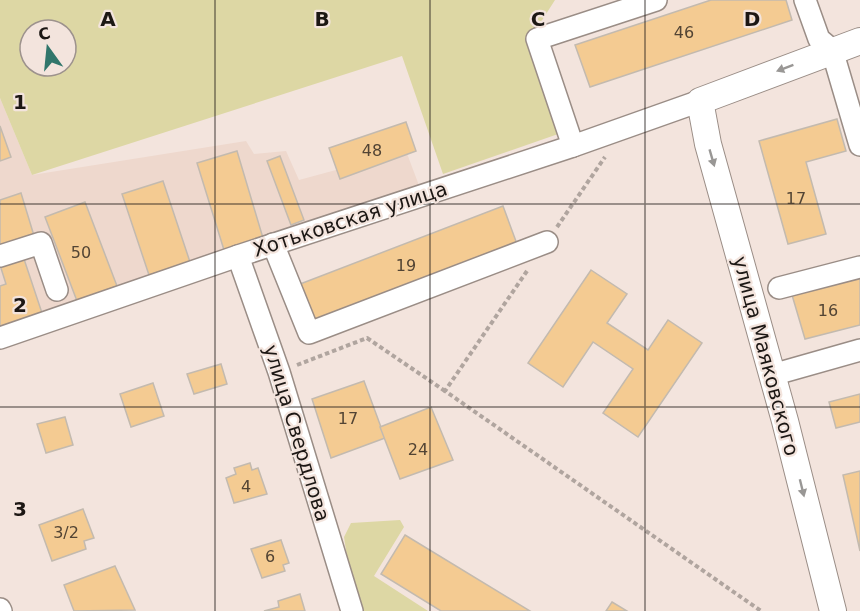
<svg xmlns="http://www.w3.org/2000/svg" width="860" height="611" font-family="'DejaVu Sans',sans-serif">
<rect width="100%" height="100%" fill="#f3e4dd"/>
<!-- built -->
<polygon fill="#eed8cd" points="0,98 32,175 246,141 254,154 286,151 299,180 406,151 420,188 0,332"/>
<!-- green -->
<g fill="#ddd7a4" fill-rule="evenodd">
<path d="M 0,0 L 555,0 L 532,36 L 561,133 L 443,174 L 402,56 L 32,175 L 0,98 ZM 30,30 L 66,30 L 66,66 L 30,66 Z"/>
<polygon points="400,520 404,527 374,576 428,611 360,611 348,564 344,537 351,523"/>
</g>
<!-- building -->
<g fill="#f4cb92" stroke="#c3baaf" stroke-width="1.5">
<polygon points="711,0 786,0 792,20 590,87 575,45"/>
<polygon points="837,119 846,151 806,162 826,234 788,244 759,141"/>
<polygon points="406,122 416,151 340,179 329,148"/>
<polygon points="0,126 11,157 0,161"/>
<polygon points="237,151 263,238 224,250 197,163"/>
<polygon points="280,156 304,220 291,225 267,161"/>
<polygon points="163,181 190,262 149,275 122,194"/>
<polygon points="21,193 35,239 0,250 0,200"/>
<polygon points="85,202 117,286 77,301 45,217"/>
<polygon points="503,206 517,244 309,323 295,286"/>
<polygon points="23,256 42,313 0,327 0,286 6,284 0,265"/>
<polygon points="591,270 627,294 607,323 648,350 668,320 702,343 638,437 603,413 633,369 593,342 563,387 528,363"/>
<polygon points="860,278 860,325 805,339 792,295"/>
<polygon points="221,364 227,384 194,394 187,374"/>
<polygon points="364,381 385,438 331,458 312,399"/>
<polygon points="153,383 164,416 131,427 120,394"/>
<polygon points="860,394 860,422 836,428 829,402"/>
<polygon points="431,407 453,460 400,479 380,427"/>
<polygon points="65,417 73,445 46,453 37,424"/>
<polygon points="250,463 252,470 258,468 267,494 234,503 226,478 236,474 234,468"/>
<polygon points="860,471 860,551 843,475"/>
<polygon points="83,509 94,538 84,541 86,549 52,561 39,525"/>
<polygon points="405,535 530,611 441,611 381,574"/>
<polygon points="281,540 289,563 283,565 285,571 262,578 251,549"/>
<polygon points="115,566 135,610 74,611 64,585"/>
<polygon points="300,594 305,611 264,611 279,607 278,601"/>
<polygon points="612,602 627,611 606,611"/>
</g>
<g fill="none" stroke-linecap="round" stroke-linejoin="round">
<defs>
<g id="minor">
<polyline points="805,0 819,39 832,50 860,145"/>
<polyline points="573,146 537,39 656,0"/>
<polyline points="273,244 309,333 547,242"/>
<polyline points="0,256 41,243 57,290"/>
<polyline points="238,256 279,372 352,611"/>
<polyline points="779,288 860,267"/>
<polyline points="0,338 238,256 573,146 700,101"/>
<polyline points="772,375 860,350"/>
<polyline points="0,609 1,611"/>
</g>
<polyline id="major" points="833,611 785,421 708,144 700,101 860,41"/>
</defs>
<!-- minor casing -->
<use href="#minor" stroke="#9a8d86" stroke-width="24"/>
<!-- major casing -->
<use href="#major" stroke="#9a8d86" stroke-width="28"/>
<!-- path -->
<g stroke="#b0a59f" stroke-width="4" stroke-dasharray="4.5 3" stroke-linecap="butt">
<polyline points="557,227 605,157"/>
<polyline points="527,271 445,391 761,611"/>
<polyline points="297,365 367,338 445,391"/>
</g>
<!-- minor -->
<use href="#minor" stroke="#fff" stroke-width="21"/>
<!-- major -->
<use href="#major" stroke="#fff" stroke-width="26"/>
</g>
<!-- one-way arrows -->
<defs><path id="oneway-solid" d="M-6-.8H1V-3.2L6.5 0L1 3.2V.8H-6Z" transform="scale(1.5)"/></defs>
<g fill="#999795">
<use href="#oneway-solid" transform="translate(785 68) rotate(159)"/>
<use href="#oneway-solid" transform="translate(712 158) rotate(74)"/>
<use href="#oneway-solid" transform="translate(802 488) rotate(76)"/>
</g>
<!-- grid -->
<path fill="none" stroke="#1c1714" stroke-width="1.5" stroke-opacity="0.55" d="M 215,0 L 215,611M 430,0 L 430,611M 645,0 L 645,611M 0,204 L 860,204M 0,407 L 860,407"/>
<g text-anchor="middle" stroke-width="4.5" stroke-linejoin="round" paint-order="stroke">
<!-- number labels -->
<g font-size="16" fill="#524434">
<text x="684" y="38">46</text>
<text x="372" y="156">48</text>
<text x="796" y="204">17</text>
<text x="81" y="258">50</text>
<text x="406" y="271">19</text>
<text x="828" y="316">16</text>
<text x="348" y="424">17</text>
<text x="418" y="455">24</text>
<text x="246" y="492">4</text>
<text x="66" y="538">3/2</text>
<text x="270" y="562">6</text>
</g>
<!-- street labels -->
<g font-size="20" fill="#1c1714" stroke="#f3e4dd">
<text transform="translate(350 219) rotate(-18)" y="7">Хотьковская улица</text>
<text transform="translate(766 356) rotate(75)" y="7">улица Маяковского</text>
<text transform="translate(297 433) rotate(73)" y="7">улица Свердлова</text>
</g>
</g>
<g font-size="20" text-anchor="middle" font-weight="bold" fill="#1c1714" stroke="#f3e4dd" stroke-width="4.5" stroke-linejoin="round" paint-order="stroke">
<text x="108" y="26">A</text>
<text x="322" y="26">B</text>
<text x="538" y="26">C</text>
<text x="752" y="26">D</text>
<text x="20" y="109">1</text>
<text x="20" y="312">2</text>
<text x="20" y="516">3</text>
</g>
<!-- north arrow -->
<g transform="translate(48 48) rotate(345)"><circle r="28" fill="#f3e4dd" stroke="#9d928d" stroke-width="1.5"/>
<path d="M0-4.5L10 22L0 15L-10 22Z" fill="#31766b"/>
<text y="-9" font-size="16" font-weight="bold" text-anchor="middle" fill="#1c1714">С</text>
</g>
</svg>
